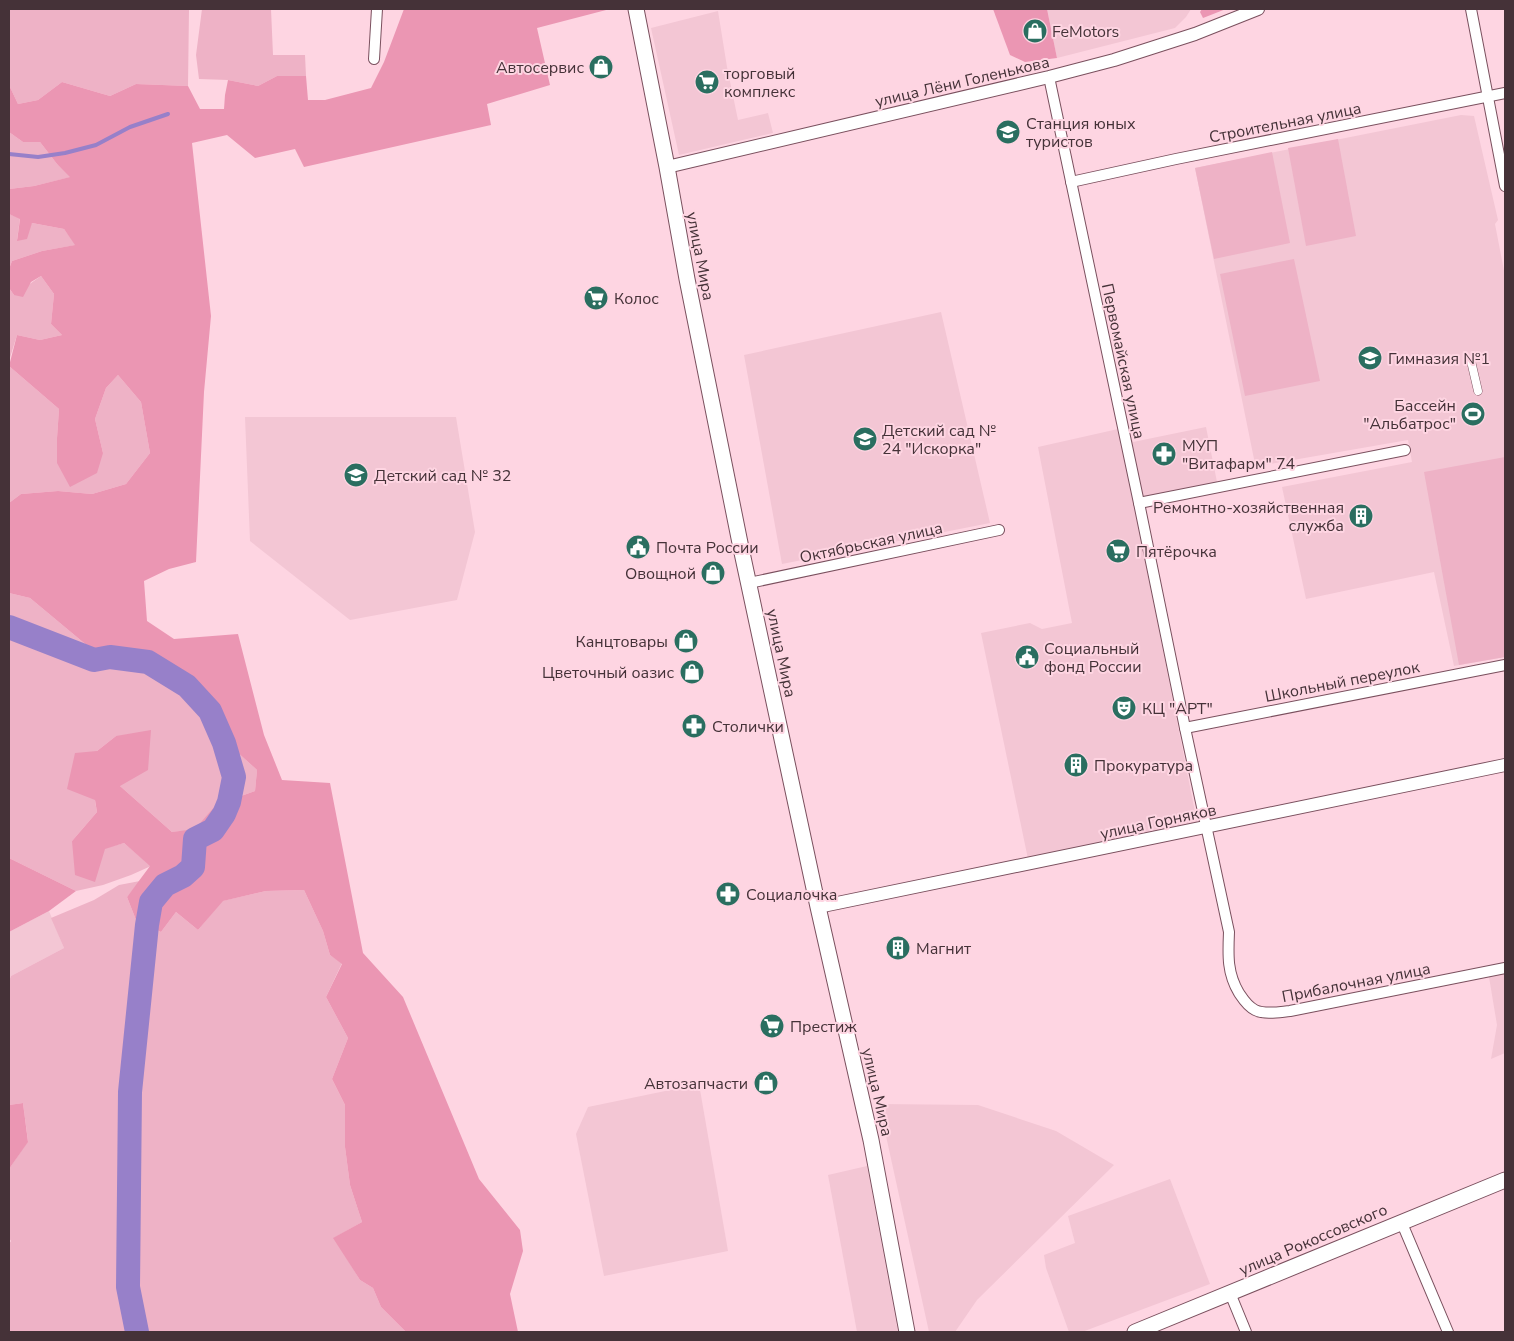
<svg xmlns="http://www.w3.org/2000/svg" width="1514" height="1341" font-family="'Nunito Sans',sans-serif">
<rect width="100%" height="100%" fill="#fed5e2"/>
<!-- built -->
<g fill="#f3c6d4">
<polygon points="1047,9 1191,9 1186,17 1175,28 1057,58"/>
<polygon points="718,11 727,67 738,120 768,113 773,133 679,155 651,28"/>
<polygon points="1461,115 1474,116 1498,220 1495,224 1505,276 1505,657 1454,666 1434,572 1306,599 1282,487 1412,462 1408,440 1258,466 1254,459 1195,168"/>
<polygon points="941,312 990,523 782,564 744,355"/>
<polygon points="245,417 456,417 475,532 457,600 350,620 250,541"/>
<polygon points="1127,427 1133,442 1206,427 1217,482 1133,500 1197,822 1028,859 981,633 1030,623 1042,629 1072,623 1038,447"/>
<polygon points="49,911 64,948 11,976 9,981 9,932"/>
<polygon points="1505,974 1505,1053 1491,1059 1497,1025 1489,977"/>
<polygon points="699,1084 728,1251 604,1276 576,1134 588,1107"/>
<polygon points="879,1104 978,1105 1056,1131 1114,1165 977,1300 955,1332 929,1332"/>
<polygon points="867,1166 898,1332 857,1332 828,1175"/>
<polygon points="1170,1179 1210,1284 1082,1332 1069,1332 1046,1268 1044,1255 1075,1243 1068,1216"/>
</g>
<!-- green -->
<g fill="#eeb2c6">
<polygon points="9,9 189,9 188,86 136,84 110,96 62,82 38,100 18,104 9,85"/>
<polygon points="202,9 271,9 273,55 305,55 306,76 277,76 258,86 228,80 199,79 196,55"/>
<polygon points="9,132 23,142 40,142 57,164 71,177 34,186 9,189"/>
<polygon points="1338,139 1356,236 1306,246 1288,148"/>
<polygon points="1272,152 1290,243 1214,259 1195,168"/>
<polygon points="9,214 20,218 17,240 32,223 64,229 76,245 42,251 12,261 9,269"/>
<polygon points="1294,259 1320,381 1245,396 1220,274"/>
<polygon points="41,276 54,294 51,324 62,335 40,340 17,335 9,361 9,288 14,295"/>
<polygon points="9,366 59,409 57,438 103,453 95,419 106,388 118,375 141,402 150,453 126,484 92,494 58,491 21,494 9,503"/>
<polygon points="1505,457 1505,657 1459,665 1424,472"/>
<polygon points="9,593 30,598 90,648 126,654 150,672 193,694 215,717 236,751 257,770 255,791 216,805 196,830 172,832 120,786 116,736 97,751 95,801 97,812 72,841 105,848 124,843 151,866 131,875 103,885 76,891 9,858"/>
<polygon points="140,881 127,897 136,920 161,932 176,912 198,930 222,901 266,891 304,890 323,931 330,955 342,963 326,997 348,1038 332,1079 345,1105 345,1147 350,1185 362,1222 334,1238 360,1280 373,1288 381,1307 406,1332 9,1332 9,1244 11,1241 9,1238 9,1169 28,1141 23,1103 9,1105 9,981 11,976 64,948 51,918 94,900 119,885"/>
</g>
<!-- forest -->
<g fill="#eb96b3">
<polygon points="404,9 610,9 537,28 550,85 487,104 491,125 304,167 295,149 255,158 227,135 192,143 211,316 204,392 196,562 169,569 144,581 147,621 174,639 238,634 264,735 282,780 330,783 363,953 403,997 479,1179 520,1230 523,1251 510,1294 518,1332 406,1332 381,1307 373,1288 360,1280 333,1238 362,1222 350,1185 345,1147 345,1105 332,1079 348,1038 326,997 342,964 330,955 323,931 304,890 266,891 223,901 198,930 176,912 161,932 136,920 127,897 150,866 124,843 105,849 95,882 75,875 72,841 97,812 95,800 67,789 75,753 97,751 116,736 151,730 148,770 120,786 172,832 195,829 216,805 255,791 257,770 236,751 215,717 193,694 150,672 126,654 90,648 30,598 9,593 9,503 21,494 58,491 92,494 126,484 150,453 141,402 118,375 106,388 95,419 103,453 97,473 70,487 57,463 57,438 59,409 9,366 17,335 40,340 62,335 51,324 54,294 41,276 31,282 23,297 14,295 9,288 9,269 12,261 42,251 75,245 64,229 32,223 27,239 17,241 20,219 9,214 9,189 34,186 70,177 57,164 40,142 23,142 9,132 9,85 18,104 38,100 62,82 110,96 136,84 188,86 200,109 224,109 225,95 228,80 258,86 277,76 306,76 308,100 325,100 371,88 384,62"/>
<polygon points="993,9 1047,9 1057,58 1025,62 1010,55"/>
<polygon points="1202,9 1226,9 1203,18 1200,12"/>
<polygon points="9,858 76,891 49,911 9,932"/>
<polygon points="23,1103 28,1142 9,1169 9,1105"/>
</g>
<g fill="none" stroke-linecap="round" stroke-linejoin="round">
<!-- stream -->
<polyline stroke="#9780c9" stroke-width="4" points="9,154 38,157 65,153 96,145 130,127 168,114"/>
<!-- river -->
<polyline stroke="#9780c9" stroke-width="24" points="9,627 94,660 110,657 148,662 187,686 210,711 224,743 234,777 229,802 224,814 213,830 195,839 193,867 183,876 165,885 151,902 147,925 130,1092 128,1287 137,1332"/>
<defs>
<polyline id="pedestrian" points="1471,361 1478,391"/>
<g id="minor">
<polyline points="1471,9 1505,186"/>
<polyline points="374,59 377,9"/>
<path d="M 1049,77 L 1139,503 L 1185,728 L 1229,932 C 1228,955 1227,973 1239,993 C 1243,999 1247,1006 1255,1010 C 1265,1015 1279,1012 1290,1011 L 1505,968"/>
<polyline points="1071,182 1176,159 1505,93"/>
<polyline points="1139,503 1405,450"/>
<polyline points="749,583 999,530"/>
<polyline points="1185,728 1505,665"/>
<polyline points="1401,1221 1448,1332"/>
<polyline points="1230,1293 1246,1332"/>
</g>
<g id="tertiary">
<polyline points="667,167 1049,77 1114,60 1195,34 1258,9"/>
<polyline points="818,907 1505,765"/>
</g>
<g id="secondary">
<polyline points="636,9 667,167 687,279 741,548 818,907 871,1140 907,1332"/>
<polyline points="1135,1332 1505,1180"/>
</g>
</defs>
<!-- pedestrian casing -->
<use href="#pedestrian" stroke="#7a505e" stroke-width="9"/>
<!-- minor casing -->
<use href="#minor" stroke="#7a505e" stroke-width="12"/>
<!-- tertiary casing -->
<use href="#tertiary" stroke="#7a505e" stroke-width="14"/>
<!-- secondary casing -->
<use href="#secondary" stroke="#7a505e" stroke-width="17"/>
<!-- pedestrian -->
<use href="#pedestrian" stroke="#fff" stroke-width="8"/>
<!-- minor -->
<use href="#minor" stroke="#fff" stroke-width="10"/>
<!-- tertiary -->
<use href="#tertiary" stroke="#fff" stroke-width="12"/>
<!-- secondary -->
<use href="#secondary" stroke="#fff" stroke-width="15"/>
</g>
<!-- icons -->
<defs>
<symbol id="shop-disc" viewBox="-11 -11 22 22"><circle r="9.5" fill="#2a6e60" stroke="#fed5e2"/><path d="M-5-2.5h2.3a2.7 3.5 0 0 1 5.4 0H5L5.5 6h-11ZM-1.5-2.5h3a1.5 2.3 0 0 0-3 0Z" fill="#fff"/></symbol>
<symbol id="supermarket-disc" viewBox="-11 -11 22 22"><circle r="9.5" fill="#2a6e60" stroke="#fed5e2"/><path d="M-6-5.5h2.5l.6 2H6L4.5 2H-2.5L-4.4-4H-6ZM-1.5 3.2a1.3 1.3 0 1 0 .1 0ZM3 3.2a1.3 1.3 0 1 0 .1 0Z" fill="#fff"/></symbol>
<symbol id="school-disc" viewBox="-11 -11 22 22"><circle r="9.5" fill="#2a6e60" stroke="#fed5e2"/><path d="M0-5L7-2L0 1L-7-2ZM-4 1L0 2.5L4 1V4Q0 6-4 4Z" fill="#fff"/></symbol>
<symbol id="stadium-disc" viewBox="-11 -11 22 22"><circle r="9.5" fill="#2a6e60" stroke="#fed5e2"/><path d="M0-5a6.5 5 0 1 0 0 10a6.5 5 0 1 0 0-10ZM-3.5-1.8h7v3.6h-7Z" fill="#fff"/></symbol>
<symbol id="pharmacy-disc" viewBox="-11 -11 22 22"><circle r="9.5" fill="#2a6e60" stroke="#fed5e2"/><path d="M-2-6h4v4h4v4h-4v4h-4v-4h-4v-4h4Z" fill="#fff"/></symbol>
<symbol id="building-disc" viewBox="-11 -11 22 22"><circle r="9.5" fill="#2a6e60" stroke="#fed5e2"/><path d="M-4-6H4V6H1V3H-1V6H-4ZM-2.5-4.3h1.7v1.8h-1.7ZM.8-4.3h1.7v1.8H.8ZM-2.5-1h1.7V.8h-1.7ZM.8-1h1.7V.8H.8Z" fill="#fff"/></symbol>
<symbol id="civic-disc" viewBox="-11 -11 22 22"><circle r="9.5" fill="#2a6e60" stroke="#fed5e2"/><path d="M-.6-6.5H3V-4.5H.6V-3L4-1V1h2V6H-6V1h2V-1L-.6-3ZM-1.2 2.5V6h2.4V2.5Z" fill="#fff"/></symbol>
<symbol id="theatre-disc" viewBox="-11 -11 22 22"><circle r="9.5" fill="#2a6e60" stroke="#fed5e2"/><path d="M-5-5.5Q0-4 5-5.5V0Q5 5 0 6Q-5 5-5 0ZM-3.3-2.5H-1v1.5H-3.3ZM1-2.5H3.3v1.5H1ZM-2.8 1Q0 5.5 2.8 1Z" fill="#fff"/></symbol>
</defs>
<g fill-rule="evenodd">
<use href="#shop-disc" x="1021" y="17" width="28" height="28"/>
<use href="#shop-disc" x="587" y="53" width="28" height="28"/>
<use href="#supermarket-disc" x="693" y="68" width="28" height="28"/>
<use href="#school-disc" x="994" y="118" width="28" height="28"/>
<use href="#supermarket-disc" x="582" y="284" width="28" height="28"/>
<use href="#school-disc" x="1356" y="344" width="28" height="28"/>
<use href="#stadium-disc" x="1459" y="400" width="28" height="28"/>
<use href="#school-disc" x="851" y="425" width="28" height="28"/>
<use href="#pharmacy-disc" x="1150" y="440" width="28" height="28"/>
<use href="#school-disc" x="342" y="461" width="28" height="28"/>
<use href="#building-disc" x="1347" y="502" width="28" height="28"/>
<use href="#civic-disc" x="624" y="533" width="28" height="28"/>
<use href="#supermarket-disc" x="1104" y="537" width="28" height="28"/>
<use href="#shop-disc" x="699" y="559" width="28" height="28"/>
<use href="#shop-disc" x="672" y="627" width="28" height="28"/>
<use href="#civic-disc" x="1013" y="643" width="28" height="28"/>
<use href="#shop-disc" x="678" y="658" width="28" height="28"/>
<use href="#theatre-disc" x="1110" y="694" width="28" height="28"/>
<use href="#pharmacy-disc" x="680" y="712" width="28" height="28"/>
<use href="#building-disc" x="1062" y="751" width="28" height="28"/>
<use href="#pharmacy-disc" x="714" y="880" width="28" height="28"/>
<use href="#building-disc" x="884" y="934" width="28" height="28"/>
<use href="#supermarket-disc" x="758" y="1012" width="28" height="28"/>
<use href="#shop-disc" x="752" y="1069" width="28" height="28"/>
</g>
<g text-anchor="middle" stroke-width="4" stroke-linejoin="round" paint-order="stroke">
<!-- poi labels -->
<g font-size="16" fill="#453238" stroke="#fed5e2" text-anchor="start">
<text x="1052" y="37">FeMotors</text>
<text x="584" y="73" text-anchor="end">Автосервис</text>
<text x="724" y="79">торговый<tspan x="724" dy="18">комплекс</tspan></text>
<text x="1026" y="129">Станция юных<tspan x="1026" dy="18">туристов</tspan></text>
<text x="614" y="304">Колос</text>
<text x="1388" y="364">Гимназия №1</text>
<text x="1456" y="411" text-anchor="end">Бассейн<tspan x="1456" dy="18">"Альбатрос"</tspan></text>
<text x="882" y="436">Детский сад №<tspan x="882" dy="18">24 "Искорка"</tspan></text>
<text x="1182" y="451">МУП<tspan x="1182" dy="18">"Витафарм" 74</tspan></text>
<text x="374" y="481">Детский сад № 32</text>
<text x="1344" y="513" text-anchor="end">Ремонтно-хозяйственная<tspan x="1344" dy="18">служба</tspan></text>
<text x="656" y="553">Почта России</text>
<text x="1136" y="557">Пятёрочка</text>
<text x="696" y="579" text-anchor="end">Овощной</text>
<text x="668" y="647" text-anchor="end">Канцтовары</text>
<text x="1044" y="654">Социальный<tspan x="1044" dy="18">фонд России</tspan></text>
<text x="674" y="678" text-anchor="end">Цветочный оазис</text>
<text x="1142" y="714">КЦ "АРТ"</text>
<text x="712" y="732">Столички</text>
<text x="1094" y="771">Прокуратура</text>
<text x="746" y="900">Социалочка</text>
<text x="916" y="954">Магнит</text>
<text x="790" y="1032">Престиж</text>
<text x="748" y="1089" text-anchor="end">Автозапчасти</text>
</g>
<!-- street labels -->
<g font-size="16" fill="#453238" stroke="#fed5e2">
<text transform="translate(962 81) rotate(-13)" y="6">улица Лёни Голенькова</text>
<text transform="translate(1285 122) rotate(-11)" y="6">Строительная улица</text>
<text transform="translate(701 256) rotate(79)" y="6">улица Мира</text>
<text transform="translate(1124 361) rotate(78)" y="6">Первомайская улица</text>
<text transform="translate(871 542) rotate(-12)" y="6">Октябрьская улица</text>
<text transform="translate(782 653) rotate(78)" y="6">улица Мира</text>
<text transform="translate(1342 681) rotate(-11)" y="6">Школьный переулок</text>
<text transform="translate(1158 821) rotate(-12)" y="6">улица Горняков</text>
<text transform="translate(1356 982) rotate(-11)" y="6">Прибалочная улица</text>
<text transform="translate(878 1092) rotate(77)" y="6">улица Мира</text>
<text transform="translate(1313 1239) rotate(-23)" y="6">улица Рокоссовского</text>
</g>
</g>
<!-- border -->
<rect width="1514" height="1341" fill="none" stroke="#453238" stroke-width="20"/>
</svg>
